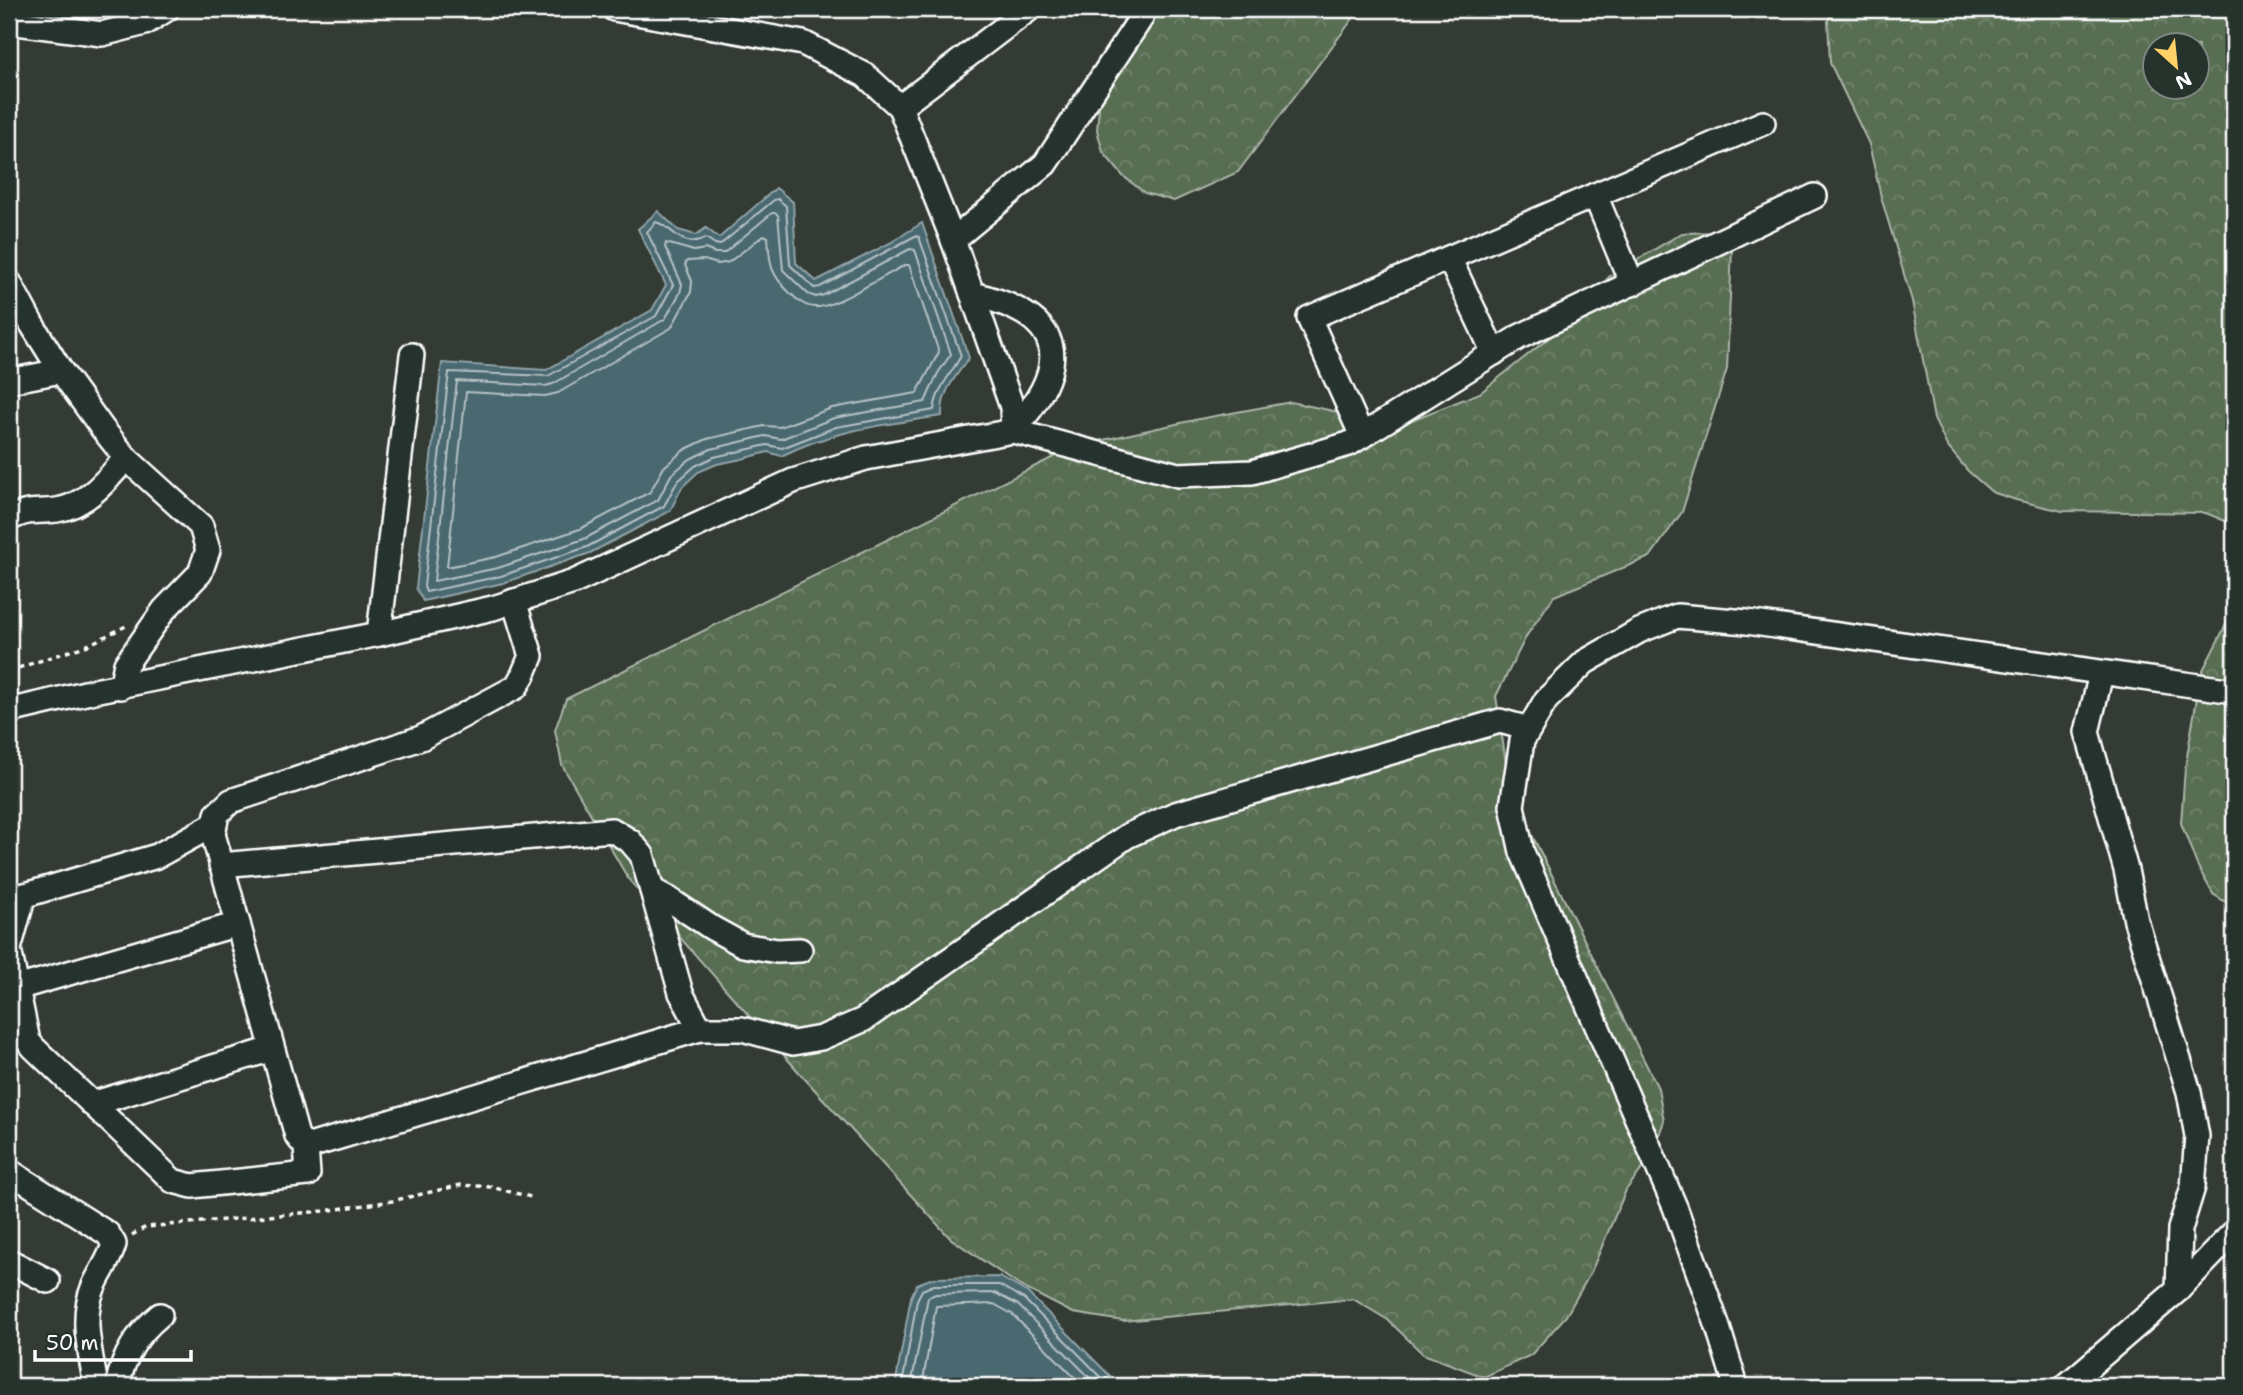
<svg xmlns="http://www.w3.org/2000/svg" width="2243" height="1395" font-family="'Shantell Sans',sans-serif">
<defs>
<pattern id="forest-crowns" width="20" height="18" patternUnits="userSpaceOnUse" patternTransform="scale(1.75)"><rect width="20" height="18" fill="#586e53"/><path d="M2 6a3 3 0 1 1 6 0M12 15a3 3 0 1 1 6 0" fill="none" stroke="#71846d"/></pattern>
</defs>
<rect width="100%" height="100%" fill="#333b34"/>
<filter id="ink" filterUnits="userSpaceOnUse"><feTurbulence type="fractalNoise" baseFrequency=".0143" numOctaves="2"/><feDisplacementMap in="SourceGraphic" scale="14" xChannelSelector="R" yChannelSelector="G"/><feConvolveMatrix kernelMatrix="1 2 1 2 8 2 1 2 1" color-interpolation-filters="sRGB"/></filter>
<g filter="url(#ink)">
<!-- forest -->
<g fill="url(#forest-crowns)" stroke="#acb6a9" stroke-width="2" fill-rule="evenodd">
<polygon points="1128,9 1360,9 1238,172 1174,201 1145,193 1123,176 1103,152 1097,130 1101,86 1115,40"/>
<path d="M 1835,9 L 2234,9 L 2234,531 L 2230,523 L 2206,513 L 2062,511 L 2016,500 L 1992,492 L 1968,471 L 1947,446 L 1934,419 L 1912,301 L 1881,197 L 1869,144 L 1830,63 L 1828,20 ZM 2156,46 L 2198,46 L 2198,88 L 2156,88 Z"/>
<polygon points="1721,232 1732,248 1727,369 1682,512 1650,557 1554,596 1527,635 1496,696 1507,770 1532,835 1658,1088 1664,1121 1652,1156 1626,1190 1591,1272 1566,1316 1531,1355 1484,1377 1423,1354 1388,1320 1353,1299 1123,1321 1073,1313 1020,1286 950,1238 805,1079 629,880 562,765 555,730 566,699 1076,446 1199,419 1291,402 1399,425 1480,393 1550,337 1610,276 1682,233"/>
<polygon points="2234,609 2234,904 2230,905 2213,894 2197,865 2181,823 2185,768 2201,674"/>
</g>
<!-- water -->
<g fill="#48676f" stroke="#91a4a9" stroke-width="2">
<path d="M 776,188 L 793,202 L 796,263 L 816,281 L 890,243 L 922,223 L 969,358 C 955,377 941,392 942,416 C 886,424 833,430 781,456 L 768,452 L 742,459 L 717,464 L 698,472 L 682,487 L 670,511 L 590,553 L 503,583 L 423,601 L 416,588 L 442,363 L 546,370 L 652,310 L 666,285 L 638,229 L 658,211 L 678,230 L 696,235 L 706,228 L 719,238 Z"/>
<polygon points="1000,1277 1028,1293 1120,1386 895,1386 911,1297 917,1284 933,1278"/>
</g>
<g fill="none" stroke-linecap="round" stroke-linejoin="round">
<!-- shore -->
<g stroke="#b6c2c5" stroke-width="2">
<path d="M 778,199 L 786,206 L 790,265 L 814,288 L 820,287 L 915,236 L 919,237 L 961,356 C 951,374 937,388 934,410 L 836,427 L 782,448 L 767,445 L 714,457 L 695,466 L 677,482 L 664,506 L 587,547 L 501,576 L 426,592 L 424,586 L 449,372 L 548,376 L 656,316 L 673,285 L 647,232 L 656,222 C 674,227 680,250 706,238 L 715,244 L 720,245 L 774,200 Z"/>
<polygon points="772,213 775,213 778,215 783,270 808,294 816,297 824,295 910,249 915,250 951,354 938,373 925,402 834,418 781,439 765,436 711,449 690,459 671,475 658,500 584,539 498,568 434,581 457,381 545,386 553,384 665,319 680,293 682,284 665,247 666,243 694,251 705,249 715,253 724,253"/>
<path d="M 764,235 L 768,237 C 770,263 769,272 788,291 C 796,299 804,307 816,307 C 833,308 888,274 905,265 L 909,265 L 939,352 L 917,393 L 832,408 L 780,427 L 764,426 L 707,439 L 684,450 L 664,467 L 650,492 L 580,529 L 496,557 L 447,567 L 466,392 L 545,396 L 558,393 L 671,328 L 691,292 L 692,281 L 685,265 L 687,261 L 704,260 L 718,264 L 729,262 Z"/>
<polyline points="902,1386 917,1300 922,1290 934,1285 999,1285 1024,1299 1110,1386"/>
<polyline points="911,1386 928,1297 936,1294 995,1293 1018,1305 1098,1386"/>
<polyline points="922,1386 936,1306 994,1304 1012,1314 1083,1386"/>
</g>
<defs>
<g id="minor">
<polyline points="614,9 803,43 865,75 900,107 953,240 1012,407 1013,431"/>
<polyline points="9,22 102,34 145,23 167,9"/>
<polyline points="900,107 1029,9"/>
<polyline points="1595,195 1632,284"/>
<polyline points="953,240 1045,164 1141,18 1142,9"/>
<polyline points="1449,258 1494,353"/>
<polyline points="9,282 31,323 61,371 102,428 126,458 201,526 208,550 200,573 164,610 126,664 121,687"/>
<path d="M 972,294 C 1065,315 1074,362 1013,431"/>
<polyline points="9,381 61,371"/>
<polyline points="1362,436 1309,318 1763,123"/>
<path d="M 9,519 C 30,508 35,513 57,510 C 86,506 108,479 126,458"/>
<polyline points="379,634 412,355"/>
<polyline points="2101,674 2087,732 2126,870 2136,921 2189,1092 2197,1136 2193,1187 2180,1229 2178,1290"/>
<polyline points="9,711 94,691 379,634 493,608 574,582 793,481 866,458 1013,431 1178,475 1252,472 1349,444 1519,337 1815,196"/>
<polyline points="221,865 612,830 630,841 642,855 681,993 700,1029"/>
<polyline points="652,890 667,898 712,928 743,945 777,951 800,950"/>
<polyline points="24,895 9,949 28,1041 34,1048 173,1181 192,1186 308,1174 306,1147 297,1136 213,834 217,814 231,801 421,738 516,687 523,675 531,656 514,601"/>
<polyline points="12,899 157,856 215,824"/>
<polyline points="17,988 238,924"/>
<polyline points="92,1104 272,1049"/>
<polyline points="306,1147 700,1029 742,1029 793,1043 821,1038 863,1020 1127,836 1175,814 1500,721 1529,729"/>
<path d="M 9,1171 L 108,1234 L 114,1244 C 110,1260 99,1273 93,1288 C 80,1319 91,1354 96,1386"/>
<polyline points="9,1261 48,1281"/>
<path d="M 117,1386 C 124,1355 136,1335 160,1315"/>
<polyline points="1736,1386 1717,1324 1675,1207 1522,852 1512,806 1522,741 1546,700 1585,662 1639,631 1677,616 1747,622 2234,691"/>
<polyline points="2066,1386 2178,1290 2234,1232"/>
</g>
</defs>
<!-- minor casing -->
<use href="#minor" stroke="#fff" stroke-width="28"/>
<!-- path -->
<g stroke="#fff" stroke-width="3.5" stroke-dasharray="5 5" stroke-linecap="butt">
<polyline points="9,671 88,645 126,626"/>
<polyline points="132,1235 146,1227 324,1211 392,1201 461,1185 491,1187 531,1197"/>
</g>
<!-- minor -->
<use href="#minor" stroke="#26332d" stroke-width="23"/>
</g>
</g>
<!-- margin -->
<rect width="2243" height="1395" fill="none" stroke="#26332d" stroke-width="35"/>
<rect x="18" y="18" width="2208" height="1360" fill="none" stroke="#fff" stroke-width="2.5" filter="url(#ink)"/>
<!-- north arrow -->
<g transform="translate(2176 66) rotate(153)"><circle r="33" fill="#26332d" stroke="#7d8581" stroke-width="2"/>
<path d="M0-5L12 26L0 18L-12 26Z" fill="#ffd166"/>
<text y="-10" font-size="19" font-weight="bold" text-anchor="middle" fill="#ffffff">N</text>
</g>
<!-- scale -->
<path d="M35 1350v10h156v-10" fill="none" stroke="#ffffff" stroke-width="3.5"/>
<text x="46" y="1350" font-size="21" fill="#ffffff" stroke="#26332d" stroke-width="5" paint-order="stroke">50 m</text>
</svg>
